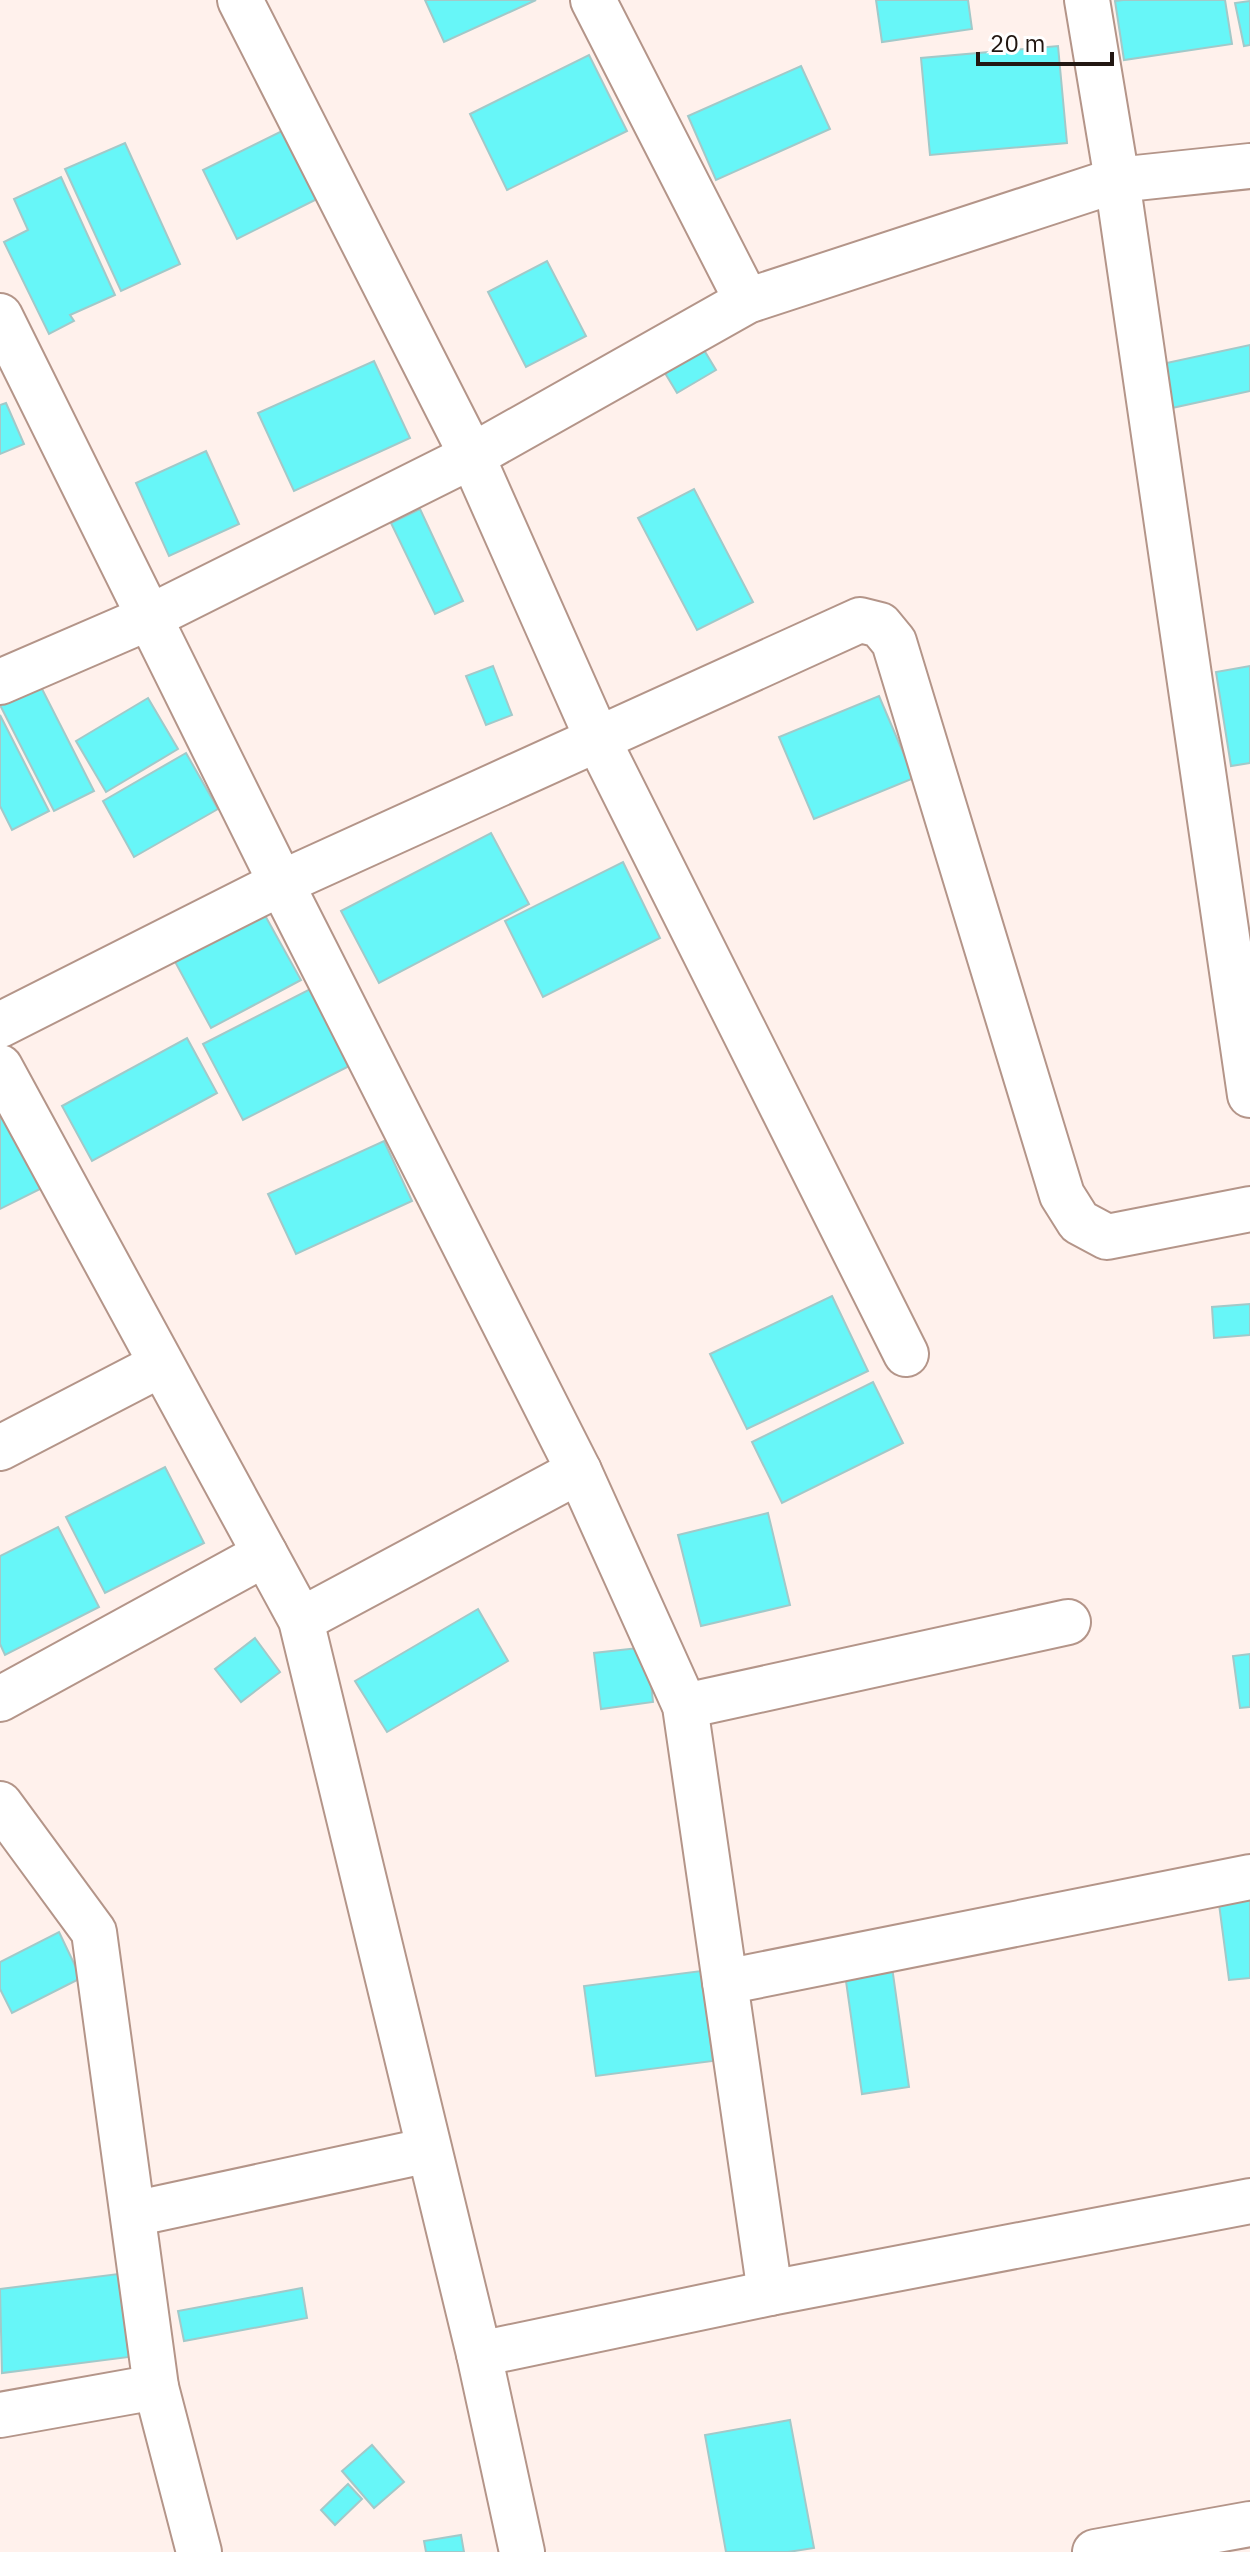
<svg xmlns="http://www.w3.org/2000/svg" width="1250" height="2552" font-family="'IBM Plex Sans',sans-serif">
<rect width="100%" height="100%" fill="#fff1ec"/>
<!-- building -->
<g fill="#67f6f8" stroke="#a2c9c9" stroke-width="2">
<polygon points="425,0 536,0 444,42"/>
<polygon points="876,0 968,0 972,29 882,42"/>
<polygon points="1123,0 1225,0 1232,44 1124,60 1115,1"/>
<polygon points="1250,1 1250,45 1244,46 1235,3"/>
<polygon points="1058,46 1067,143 930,155 921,58"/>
<polygon points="589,55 627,131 507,190 470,114"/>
<polygon points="801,66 830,129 716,180 688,116"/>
<polygon points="288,128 323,196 237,239 203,170"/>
<polygon points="125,143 180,264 121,291 65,169"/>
<polygon points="61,177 115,295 70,315 74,321 49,334 4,242 28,230 14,199"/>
<polygon points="547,261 586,336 526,367 488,292"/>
<polygon points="701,345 716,370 677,393 662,368"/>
<polygon points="1250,345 1250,391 1172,408 1162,364"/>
<polygon points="374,361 410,438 294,491 258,413"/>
<polygon points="6,403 24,444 0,454 0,405"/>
<polygon points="206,451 239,524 169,556 136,483"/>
<polygon points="694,489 753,602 697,630 638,518"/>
<polygon points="420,509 463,601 435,614 391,523"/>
<polygon points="493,666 512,715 486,725 466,676"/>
<polygon points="1250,666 1250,763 1231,766 1216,672"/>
<polygon points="40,685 94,791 54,811 0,705"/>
<polygon points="879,696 914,778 814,819 779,737"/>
<polygon points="148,698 178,749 106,792 76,741"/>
<polygon points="0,715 49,811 12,830 0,806"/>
<polygon points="186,753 218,809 134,857 103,801"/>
<polygon points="491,833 529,904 379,983 341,911"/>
<polygon points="623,862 660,938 543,997 505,921"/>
<polygon points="262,910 301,980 211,1028 173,958"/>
<polygon points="322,983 361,1060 243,1120 203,1044"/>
<polygon points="187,1038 217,1093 92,1161 62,1106"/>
<polygon points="0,1101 42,1188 0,1209"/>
<polygon points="384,1141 412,1201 296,1254 268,1194"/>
<polygon points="832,1296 868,1371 747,1429 710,1354"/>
<polygon points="1250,1304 1250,1335 1214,1338 1212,1307"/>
<polygon points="873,1382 903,1443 782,1503 752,1442"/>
<polygon points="165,1467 204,1543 105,1593 66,1517"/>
<polygon points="768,1513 790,1605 701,1626 678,1535"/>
<polygon points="58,1527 99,1607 5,1655 0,1644 0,1556"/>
<polygon points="478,1609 508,1661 387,1732 355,1681"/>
<polygon points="255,1638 280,1672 241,1702 215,1669"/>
<polygon points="647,1647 653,1702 601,1709 594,1653"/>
<polygon points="1250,1654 1250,1707 1240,1708 1233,1656"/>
<polygon points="1250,1900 1250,1978 1229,1980 1219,1904"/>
<polygon points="59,1932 81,1978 12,2013 0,1989 0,1962"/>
<polygon points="892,1967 909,2087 862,2094 845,1974"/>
<polygon points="701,1971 713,2061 596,2076 584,1986"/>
<polygon points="118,2274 129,2357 2,2373 0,2289"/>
<polygon points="302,2288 307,2318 184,2341 178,2311"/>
<polygon points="790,2420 814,2548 788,2552 726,2552 705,2435"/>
<polygon points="372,2445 404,2482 374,2508 342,2471"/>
<polygon points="348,2484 362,2499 335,2525 321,2510"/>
<polygon points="461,2535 464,2552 426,2552 424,2541"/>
</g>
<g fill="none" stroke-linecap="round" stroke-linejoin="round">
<defs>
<g id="minor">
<polyline points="240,0 472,456 598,740 906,1354"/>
<polyline points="593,0 747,301"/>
<polyline points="1087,0 1117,180 1250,1095"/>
<polyline points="0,316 281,883 579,1471 685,1706 770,2293"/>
<polyline points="0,682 148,618 472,456 747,301 1117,180 1250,166"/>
<polyline points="0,1025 281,883 860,620 880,625 894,642 1062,1195 1079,1222 1107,1237 1250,1209"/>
<polyline points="0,1067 301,1620 479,2354 522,2552"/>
<polyline points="0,1448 160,1365"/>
<polyline points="301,1620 579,1471"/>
<polyline points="0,1699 265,1554"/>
<polyline points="685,1706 1068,1622"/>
<polyline points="0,1804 94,1932 156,2387 199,2552"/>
<polyline points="725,1982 1250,1877"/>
<polyline points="133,2214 429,2150"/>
<polyline points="479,2354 770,2293 1250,2201"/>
<polyline points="0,2415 156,2387"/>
<polyline points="1095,2552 1250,2524"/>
</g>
</defs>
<!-- minor casing -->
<use href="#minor" stroke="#b49589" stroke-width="48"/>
<!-- minor -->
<use href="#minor" stroke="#fff" stroke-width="44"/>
</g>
<!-- scale -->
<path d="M978 52v12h134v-12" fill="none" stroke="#221712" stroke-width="4"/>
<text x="990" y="52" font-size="24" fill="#221712" stroke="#ffffff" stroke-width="6" paint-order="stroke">20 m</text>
</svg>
